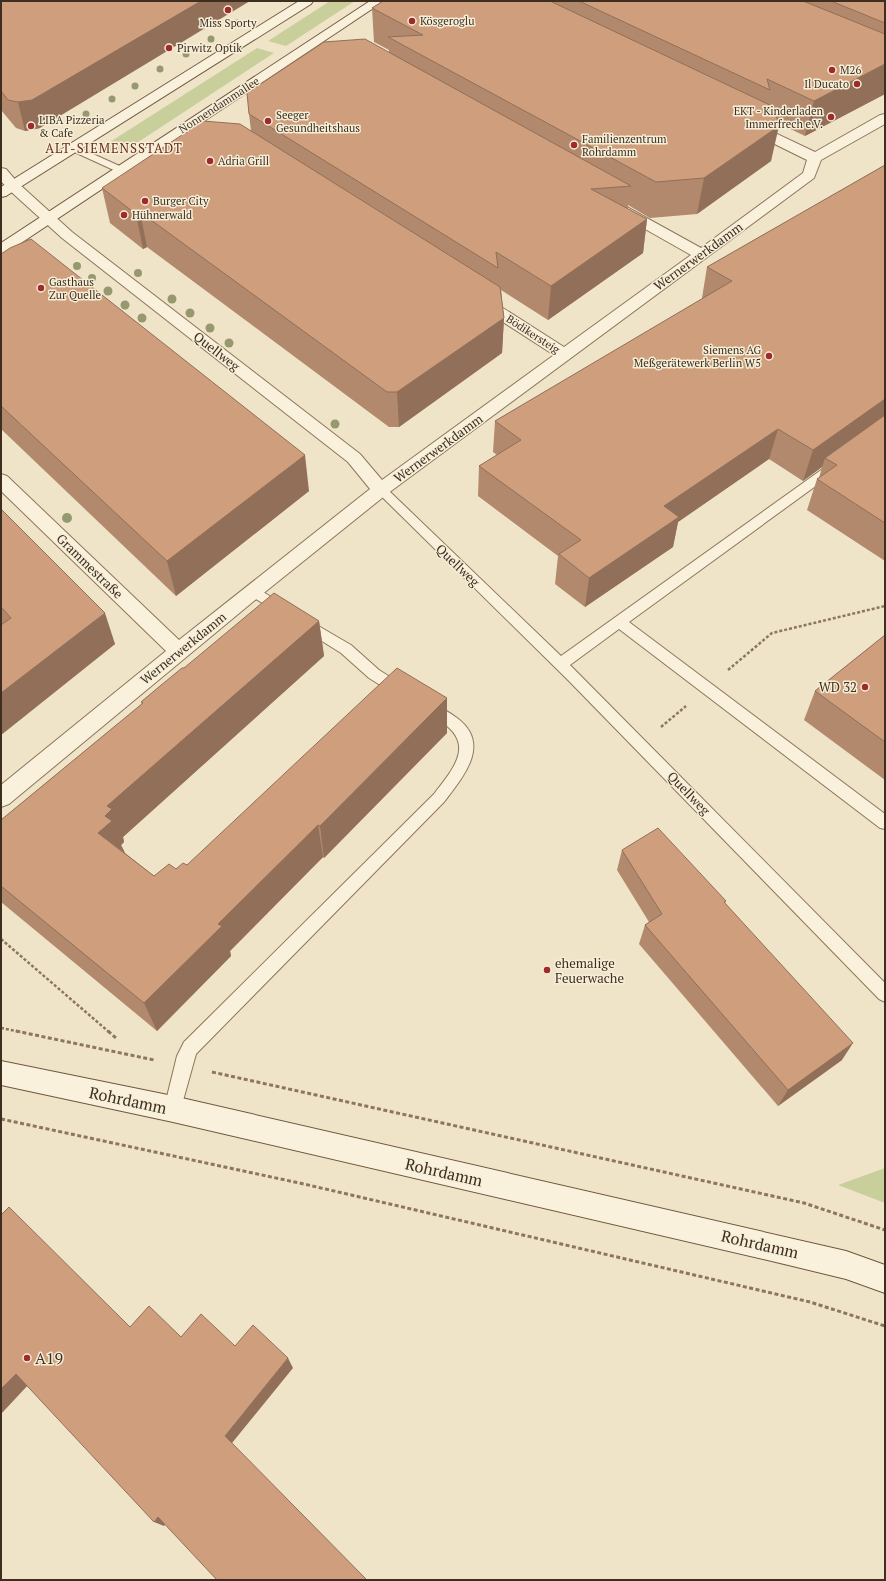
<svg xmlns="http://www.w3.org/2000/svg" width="886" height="1581" font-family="'PT Serif',serif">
<rect width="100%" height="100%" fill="#f0e4c8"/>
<!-- green -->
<g fill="#c9cf9b">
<polygon points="330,1 355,1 286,46 268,41"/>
<polygon points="257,48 274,53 120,154 106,154 100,150 102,147"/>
<polygon points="885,1168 885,1203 838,1185"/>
</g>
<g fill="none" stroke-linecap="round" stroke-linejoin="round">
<defs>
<g id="service">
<polygon points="73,145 124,168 126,170 124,172 118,172 70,150 68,148"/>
<polygon points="835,462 839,463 841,466 839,469 629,622 885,814 885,829 880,828 619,629 570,665 885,983 885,1002 879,999 568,680 375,490 377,487 381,486 385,487 561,656 831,463"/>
<polygon points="253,586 288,607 290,610 288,613 283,615 278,613 248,594 246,591 248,588"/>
<polygon points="303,617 351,645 379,670 406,687 408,691 406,695 401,696 396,695 369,678 341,653 298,626 296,622 298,618"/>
<path d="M 430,703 C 440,707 449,712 457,718 C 492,744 463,777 444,802 L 196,1054 L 179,1115 L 173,1118 L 167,1115 L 164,1109 L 177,1056 L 184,1042 L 434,794 C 451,771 476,746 443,723 C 436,719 427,716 423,709 L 425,705 Z"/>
</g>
<polygon id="minor" points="885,114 885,124 821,160 814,178 387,494 260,596 9,804 1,807 1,785 166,651 1,491 1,474 7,476 179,640 370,489 348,462 62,238 8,189 1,181 1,168 6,169 18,183 72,232 360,454 382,480 554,355 472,302 470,299 472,296 478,294 484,296 564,347 691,255 615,212 613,209 615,206 620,205 625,206 701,248 803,173 807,160 744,129 742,126 744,123 754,123 815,152 880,115"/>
<g id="secondary">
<polygon points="299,1 313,1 311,4 6,196 1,197 1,187"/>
<polygon points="370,1 384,1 6,253 1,255 1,243"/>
<polygon points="1,1061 173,1096 846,1251 885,1265 885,1293 846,1279 780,1263 173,1122 1,1085"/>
</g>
</defs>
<!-- service casing -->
<use href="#service" stroke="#8d765c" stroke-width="2"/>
<!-- minor casing -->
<use href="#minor" stroke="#8d765c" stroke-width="2"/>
<!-- secondary casing -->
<use href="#secondary" stroke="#6f573f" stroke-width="2"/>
<!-- path-far1 -->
<g stroke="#8d765c" stroke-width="2.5" stroke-dasharray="3 2" stroke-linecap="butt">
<polyline points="728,670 772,633 885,606"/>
<polyline points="661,727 686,706"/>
<polyline points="1,939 109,1032"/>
<polyline points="1,1028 21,1032"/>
</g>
<!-- path -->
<g stroke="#8d765c" stroke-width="3" stroke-dasharray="4 2.5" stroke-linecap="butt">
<polyline points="16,1031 154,1060"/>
<polyline points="108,1031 116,1038"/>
<polyline points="212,1072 804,1203 885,1230"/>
<polyline points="1,1119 304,1184 810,1302 885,1326"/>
</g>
<!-- service -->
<use href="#service" fill="#faf1dc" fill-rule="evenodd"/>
<!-- minor -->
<use href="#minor" fill="#faf1dc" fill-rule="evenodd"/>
<!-- secondary -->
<use href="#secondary" fill="#faf1dc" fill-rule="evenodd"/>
</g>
<!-- trees -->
<g fill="#96986f">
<circle cx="237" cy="23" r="3.5"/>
<circle cx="211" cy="39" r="3.5"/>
<circle cx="186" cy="54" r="3.5"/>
<circle cx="160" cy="69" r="3.5"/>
<circle cx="135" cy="86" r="3.5"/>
<circle cx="112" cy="99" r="3.5"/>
<circle cx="86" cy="114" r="3.5"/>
<circle cx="77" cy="266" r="4"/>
<circle cx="138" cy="273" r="4"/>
<circle cx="92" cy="278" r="4"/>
<circle cx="108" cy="291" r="4.5"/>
<circle cx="172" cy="299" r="4.5"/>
<circle cx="125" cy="305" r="4.5"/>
<circle cx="190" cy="313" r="4.5"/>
<circle cx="142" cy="318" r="4.5"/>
<circle cx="210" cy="328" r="4.5"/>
<circle cx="229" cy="343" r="4.5"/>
<circle cx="335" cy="424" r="4.5"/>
<circle cx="67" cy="518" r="5"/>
</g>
<!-- wall -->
<g fill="#b2896c">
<polygon points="1,1 40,128 25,131 16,128 1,110"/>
<polygon points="383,1 885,1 885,94 805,136 778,123 771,161 697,214 650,218 628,205 628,209 647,219 643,253 548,320 501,290 504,318 502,353 399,427 389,427 147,247 143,249 110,223 102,188 251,131 249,114 389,53 389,50 374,42 372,8"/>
<polygon points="885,165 885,561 807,510 817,479 819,478 822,467 803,481 769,459 678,522 673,547 585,607 555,584 558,556 478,496 479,466 497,455 493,452 495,421 703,299 702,298 707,267"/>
<polygon points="1,254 309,491 176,596 1,429"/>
<polygon points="1,509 115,644 1,735 1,625 2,625 1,624"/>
<polygon points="319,621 324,656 123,837 124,842 121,845 125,853 154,876 187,865 447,698 447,733 324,858 323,857 230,951 231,956 157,1031 1,902 1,820 142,704 141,702 184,668"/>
<polygon points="885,635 885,780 804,720 815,691"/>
<polygon points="622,850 726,901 725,903 842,1060 778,1106 639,944 645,925 649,922 617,870"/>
</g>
<!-- shaded-wall -->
<g fill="#916f58">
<polygon points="201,1 250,1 40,128 25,131 18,102"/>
<polygon points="885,64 885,94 805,136 814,101"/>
<polygon points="779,126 771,161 697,214 704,178"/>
<polygon points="140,212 147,247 143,249 136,214"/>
<polygon points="647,219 643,253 548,320 551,286"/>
<polygon points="504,318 502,353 399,427 397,392"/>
<polygon points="885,399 885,425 825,458 822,467 803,481 813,450"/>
<polygon points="778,429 769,459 678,522 673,547 585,607 589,578 664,506"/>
<polygon points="305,455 309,491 176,596 167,561"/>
<polygon points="105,613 115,644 1,735 1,693"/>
<polygon points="319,621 324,656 123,837 124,842 121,845 125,853 98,833 107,806"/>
<polygon points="447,698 447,733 324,858 320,826"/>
<polygon points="318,825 323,857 230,951 231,956 157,1031 144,1003 218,924"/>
<polygon points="853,1043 842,1060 778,1106 788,1090"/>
<polygon points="288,1358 293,1368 232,1443 225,1436"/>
<polygon points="16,1374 30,1383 1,1414 1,1389"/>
<polygon points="158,1517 168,1521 164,1526 154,1522"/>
</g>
<!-- building -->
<g fill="#cf9f7d" stroke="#916f58">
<polygon points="1,1 201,1 32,100 18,102 8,100 1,91"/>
<polygon points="383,1 550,1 774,107 779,126 704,178 656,182 388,37 423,35 372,8"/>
<polygon points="579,1 803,1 885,34 885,64 814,101 767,79 770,90"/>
<polygon points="831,1 885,1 885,23"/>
<polygon points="365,39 631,186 591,189 647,219 551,286 496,252 498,268 249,114 247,93 324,42"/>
<polygon points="203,121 240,124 500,287 504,318 397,392 387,392 140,212 136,214 102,188"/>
<polygon points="885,165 885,399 813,450 778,429 664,506 679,517 589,578 559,554 581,540 479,466 521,440 495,421 732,281 707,267"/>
<polygon points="31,239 305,455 167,561 1,406 1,254 10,248"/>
<polygon points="885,415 885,523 817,479 837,465 825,458"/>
<polygon points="1,509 105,613 1,693 1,625 11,618 1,607"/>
<polygon points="274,593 319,621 107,806 112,809 105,816 112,821 98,833 154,876 169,864 176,869 183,863 187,865 397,668 447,698 320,826 318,825 218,924 222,926 144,1003 1,886 1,820 143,703 141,702 160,686 182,668 184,668"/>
<polygon points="885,635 885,742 815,691"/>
<polygon points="658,828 726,901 724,902 853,1043 788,1090 645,925 662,914 622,850"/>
<polygon points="9,1207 130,1327 149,1306 181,1337 201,1314 235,1346 253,1325 288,1358 225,1436 367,1580 217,1580 158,1517 154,1522 16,1374 1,1389 1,1215"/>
</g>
<!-- markers -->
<g fill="#9e2a2b" stroke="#f7eed8" stroke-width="1.5">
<circle cx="228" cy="10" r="4"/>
<circle cx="412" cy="21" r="4"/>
<circle cx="169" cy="48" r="4"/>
<circle cx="832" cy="70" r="4"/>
<circle cx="857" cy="84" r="4"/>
<circle cx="831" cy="117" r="4"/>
<circle cx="268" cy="121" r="4"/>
<circle cx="31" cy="126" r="4"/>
<circle cx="574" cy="145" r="4"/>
<circle cx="210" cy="161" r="4"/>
<circle cx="145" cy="201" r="4"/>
<circle cx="124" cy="215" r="4"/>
<circle cx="41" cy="288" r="4"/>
<circle cx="769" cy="356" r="4"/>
<circle cx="865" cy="687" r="4"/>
<circle cx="547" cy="970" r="4"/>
<circle cx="27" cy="1358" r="4"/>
</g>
<g text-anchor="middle" stroke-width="3" stroke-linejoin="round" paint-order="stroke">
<!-- far-poi labels -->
<g font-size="11" fill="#3d2e20" stroke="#f7eed8" text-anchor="start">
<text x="420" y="25">Kösgeroglu</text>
<text x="228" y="27" text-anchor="middle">Miss Sporty</text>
<text x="177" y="52">Pirwitz Optik</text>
<text x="840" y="74">M26</text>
<text x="849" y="88" text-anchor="end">Il Ducato</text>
<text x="823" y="115" text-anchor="end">EKT - Kinderladen<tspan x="823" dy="13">Immerfrech e.V.</tspan></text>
<text x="276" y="119">Seeger<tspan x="276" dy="13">Gesundheitshaus</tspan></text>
<text x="39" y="124">LIBA Pizzeria<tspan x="39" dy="13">&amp; Cafe</tspan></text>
<text x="582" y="143">Familienzentrum<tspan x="582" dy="13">Rohrdamm</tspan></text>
<text x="218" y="165">Adria Grill</text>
<text x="153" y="205">Burger City</text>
<text x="132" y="219">Hühnerwald</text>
<text x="49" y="286">Gasthaus<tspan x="49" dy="13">Zur Quelle</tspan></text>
<text x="761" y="354" text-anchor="end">Siemens AG<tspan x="761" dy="13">Meßgerätewerk Berlin W5</tspan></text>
</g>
<!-- far-street labels -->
<g font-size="11" fill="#3d2e20" stroke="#f7eed8">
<text transform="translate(219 105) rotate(-33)" y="4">Nonnendammallee</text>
<text transform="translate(533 334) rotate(33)" y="4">Bödikersteig</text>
</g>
<!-- far-quarter labels -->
<g font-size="13" letter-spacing="1" fill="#6b2e1e" stroke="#f7eed8">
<text x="114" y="153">ALT-SIEMENSSTADT</text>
</g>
<!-- street labels -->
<g font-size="13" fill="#3d2e20" stroke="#f7eed8">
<text transform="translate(698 256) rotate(-36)" y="5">Wernerwerkdamm</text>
<text transform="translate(217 351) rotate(38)" y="5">Quellweg</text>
<text transform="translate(438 448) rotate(-36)" y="5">Wernerwerkdamm</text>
<text transform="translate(458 565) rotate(44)" y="5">Quellweg</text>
<text transform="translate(90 566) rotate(44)" y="5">Grammestraße</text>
<text transform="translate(183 648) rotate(-39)" y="5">Wernerwerkdamm</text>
<text transform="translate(689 793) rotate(46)" y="5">Quellweg</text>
</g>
<!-- poi labels -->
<g font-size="13" fill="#3d2e20" stroke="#f7eed8" text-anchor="end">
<text x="857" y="692">WD 32</text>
<text x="555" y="968" text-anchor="start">ehemalige<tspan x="555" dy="15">Feuerwache</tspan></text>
</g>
<!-- near-street labels -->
<g font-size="16" fill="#3d2e20" stroke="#f7eed8">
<text transform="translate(128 1100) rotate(12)" y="6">Rohrdamm</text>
<text transform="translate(444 1172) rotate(13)" y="6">Rohrdamm</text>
<text transform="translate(760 1244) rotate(13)" y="6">Rohrdamm</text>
</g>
<!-- near-poi labels -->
<g font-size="16" fill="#3d2e20" stroke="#f7eed8" text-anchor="start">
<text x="35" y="1364">A19</text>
</g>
</g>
<!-- border -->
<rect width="886" height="1581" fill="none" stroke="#3d2e20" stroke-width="4"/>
</svg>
